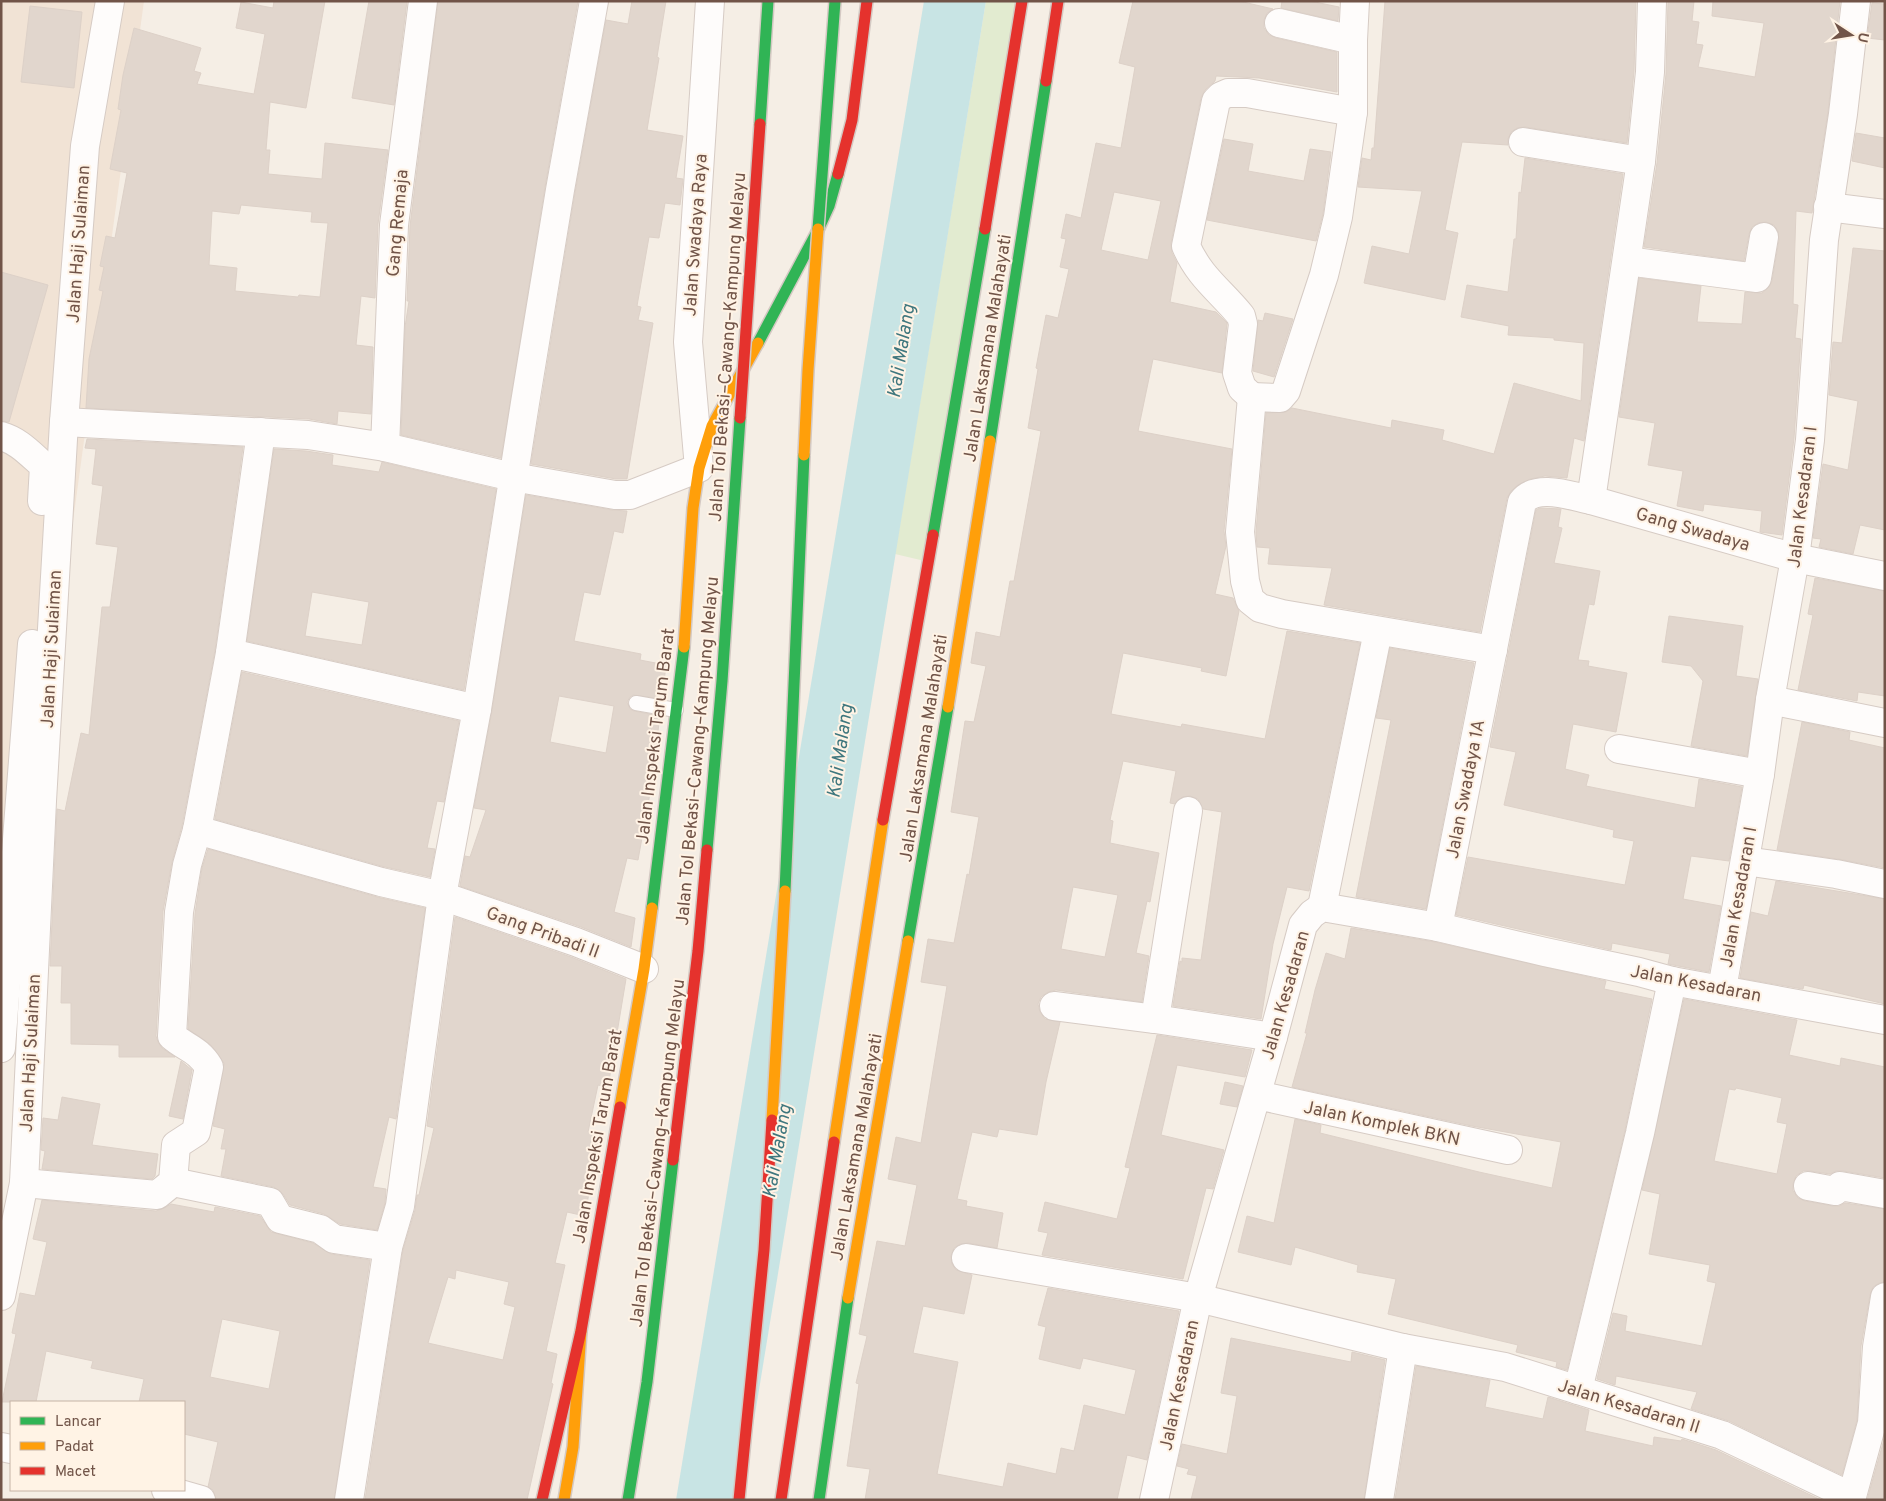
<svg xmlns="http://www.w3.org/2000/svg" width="1886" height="1501" font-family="Overpass,sans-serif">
<rect width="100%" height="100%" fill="#f5eee5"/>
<!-- residential -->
<polygon fill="#f1e3d5" points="1,1 144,1 1,1049"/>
<!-- green -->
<polygon fill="#e2ebd0" points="986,1 1022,1 929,562 895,554"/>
<!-- water -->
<polygon fill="#c8e4e4" points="924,1 986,1 741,1500 676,1500"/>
<!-- building -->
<g fill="#e1d6cd" stroke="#ddd1c8" fill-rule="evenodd">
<path d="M 274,1 L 325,1 L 306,108 L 270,102 L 266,150 L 270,150 L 268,174 L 322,179 L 325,143 L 388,150 L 378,224 L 375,298 L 361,296 L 356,345 L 373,347 L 371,414 L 338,411 L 337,424 L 309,419 L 86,408 L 89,359 L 103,291 L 99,290 L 104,267 L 100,266 L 106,236 L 115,238 L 127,173 L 110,169 L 121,110 L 118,109 L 123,75 L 134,28 L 201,48 L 194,71 L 201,73 L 197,84 L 254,94 L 265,34 L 236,28 L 241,2 L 273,8 ZM 241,205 L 312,212 L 311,222 L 328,223 L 320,297 L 299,295 L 298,297 L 235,291 L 237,268 L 209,265 L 212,211 L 239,214 Z"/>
<polygon points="369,1 407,1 394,105 352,98"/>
<polygon points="438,1 578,1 545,187 501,458 401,435 405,327 409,301 407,301 410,226"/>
<polygon points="632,1 666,1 657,57 659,58 647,130 683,136 676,178 683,179 680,205 665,203 659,238 649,237 637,306 641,307 638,320 653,323 627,479 616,479 531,464 575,193 606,20 628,24"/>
<path d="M 1133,1 L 1239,1 L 1273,9 L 1267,13 L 1264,20 L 1264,28 L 1269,35 L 1276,38 L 1337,52 L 1337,92 L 1259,78 L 1216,76 L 1215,81 L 1205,90 L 1201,98 L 1171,243 L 1172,253 L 1177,263 L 1170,302 L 1216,312 L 1227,323 L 1222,373 L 1153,359 L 1138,431 L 1232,449 L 1224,531 L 1226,546 L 1215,594 L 1233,598 L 1239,611 L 1226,676 L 1201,671 L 1202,668 L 1123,653 L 1111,714 L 1181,727 L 1182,724 L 1265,739 L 1287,631 L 1360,643 L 1309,891 L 1287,887 L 1273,944 L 1261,1019 L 1173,1006 L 1180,961 L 1182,962 L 1182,958 L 1201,960 L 1222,812 L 1203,809 L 1198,799 L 1190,796 L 1182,797 L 1175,804 L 1170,803 L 1176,771 L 1123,761 L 1110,820 L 1113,821 L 1110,843 L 1159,853 L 1150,902 L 1147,901 L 1136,953 L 1149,956 L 1142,1002 L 1056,990 L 1048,992 L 1041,997 L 1038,1004 L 1040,1012 L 1045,1019 L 1060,1022 L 1046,1082 L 1037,1135 L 999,1129 L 997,1137 L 972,1132 L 957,1199 L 967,1201 L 966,1206 L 1003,1213 L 997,1248 L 968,1243 L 960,1244 L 954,1248 L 951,1256 L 952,1264 L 956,1270 L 972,1275 L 964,1314 L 923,1306 L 913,1353 L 958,1362 L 937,1474 L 1003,1487 L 1008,1463 L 1056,1474 L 1061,1448 L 1074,1451 L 1084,1405 L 1125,1415 L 1136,1370 L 1083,1358 L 1080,1369 L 1039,1359 L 1046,1327 L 1038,1325 L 1048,1288 L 1179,1311 L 1147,1460 L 1127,1455 L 1117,1500 L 865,1500 L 870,1469 L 847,1466 L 859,1384 L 856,1383 L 867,1336 L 859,1334 L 877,1241 L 905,1246 L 917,1185 L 888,1179 L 896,1137 L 921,1143 L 947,986 L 921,982 L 928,939 L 954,943 L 967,874 L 969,875 L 979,817 L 951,812 L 965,721 L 974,722 L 986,666 L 971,663 L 976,632 L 1000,637 L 1010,581 L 1014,581 L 1041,431 L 1028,428 L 1038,369 L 1036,368 L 1046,315 L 1058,318 L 1069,269 L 1060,267 L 1066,239 L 1061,238 L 1066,214 L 1081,218 L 1096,143 L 1121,148 L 1135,67 L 1119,63 ZM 1114,192 L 1161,201 L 1148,260 L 1101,250 ZM 1073,887 L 1118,895 L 1105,957 L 1061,949 Z"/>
<polygon points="1282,1 1310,1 1339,7 1338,21 1281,8"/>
<polygon points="1385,1 1636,1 1634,71 1627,143 1525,127 1517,128 1511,132 1508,139 1508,145 1462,142 1445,230 1458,233 1445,300 1364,283 1372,246 1409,254 1422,191 1358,187 1362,158 1371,160 1372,148 1374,148"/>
<polygon points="1668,1 1694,1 1692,21 1699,22 1696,44 1703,45 1698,67 1755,77 1764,23 1712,16 1713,1 1840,1 1828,112 1812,213 1796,211 1793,304 1798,305 1795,338 1801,339 1794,438 1782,535 1760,532 1762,511 1704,504 1703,511 1677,506 1683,471 1648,465 1655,423 1619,417 1639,278 1701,286 1697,322 1742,324 1745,292 1762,293 1769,287 1772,281 1779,240 1778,231 1774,225 1766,222 1758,223 1752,227 1749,234 1744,261 1644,247 1657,163 1666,74"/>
<polygon points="1872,3 1885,4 1885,40 1867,38"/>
<polygon points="30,6 82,12 74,88 21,82"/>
<polygon points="1856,133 1885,138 1885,168 1852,161"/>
<polygon points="1224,139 1253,144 1248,171 1304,181 1310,149 1331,152 1323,214 1316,241 1207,220"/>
<polygon points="1525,158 1623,174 1584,441 1574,438 1567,478 1545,476 1530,479 1518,485 1511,491 1507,498 1480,632 1324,605 1332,568 1268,564 1270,548 1257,547 1256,532 1266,413 1286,412 1292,408 1391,428 1392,420 1444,430 1442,440 1494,454 1514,383 1581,401 1584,343 1554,340 1554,338 1508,335 1509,326 1461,317 1467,285 1508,292 1514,239 1516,239 1519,192 1521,193"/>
<polygon points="1853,248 1885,251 1885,530 1860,525 1853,554 1819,547 1821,539 1813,538 1823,464 1848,470 1858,401 1829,395 1833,342 1842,343"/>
<polygon points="1,272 48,285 9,422 1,421"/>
<polygon points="1265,313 1293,319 1274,377 1253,371 1258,320 1263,321"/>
<polygon points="87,439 243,447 215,650 182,826 172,862 163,911 156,1036 158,1042 162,1048 175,1057 119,1057 119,1045 71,1044 71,1003 61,1003 62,966 50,966 57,809 65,811 81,733 89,735 102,607 110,607 118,547 96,544 103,486 92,484 96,449 85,448"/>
<path d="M 274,449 L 306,451 L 333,455 L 332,465 L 379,472 L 382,462 L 496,489 L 464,690 L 247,641 ZM 312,592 L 369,602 L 362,645 L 305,636 Z"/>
<path d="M 526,495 L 612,510 L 627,511 L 623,533 L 614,531 L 600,595 L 584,592 L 574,641 L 641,654 L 640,660 L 666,665 L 662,699 L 633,695 L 630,697 L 627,702 L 630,709 L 634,711 L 660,716 L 649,799 L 638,860 L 627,858 L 614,912 L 635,918 L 631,947 L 581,927 L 460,886 L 465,856 L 470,857 L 486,810 L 474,808 L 492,711 ZM 559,696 L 614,706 L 606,753 L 550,742 Z"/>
<polygon points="1540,508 1561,509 1558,527 1562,528 1554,563 1600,571 1594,605 1589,604 1578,660 1589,661 1588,666 1627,673 1616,732 1573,724 1565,769 1589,775 1586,786 1695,808 1699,779 1742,787 1729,861 1691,856 1683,899 1721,906 1709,972 1668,964 1670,954 1612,943 1611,950 1456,915 1468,857 1625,885 1634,841 1613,837 1614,830 1504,805 1516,752 1490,747 1536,510"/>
<polygon points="1815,578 1885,591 1885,696 1858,692 1857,701 1798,690 1813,615 1808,614"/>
<polygon points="1669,616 1743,626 1736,676 1758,679 1747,756 1691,746 1703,681 1691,666 1662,662"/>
<polygon points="1390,648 1474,663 1426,909 1356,897 1391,720 1376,718"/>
<polygon points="242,672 459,721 444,802 437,801 427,848 435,849 430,877 385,867 215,819"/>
<polygon points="1802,722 1850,732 1849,740 1885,748 1885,868 1838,859 1777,850"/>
<polygon points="208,849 377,897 425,908 396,1119 389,1117 373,1187 386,1189 385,1203 377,1230 340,1224 324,1214 290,1205 283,1194 274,1187 221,1176 226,1149 221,1149 225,1129 213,1126 224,1063 211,1045 188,1029 195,914 202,868"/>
<polygon points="1776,881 1885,899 1885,1004 1804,985 1803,989 1740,978 1751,912 1768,916"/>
<path d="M 455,917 L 571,957 L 626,979 L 608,1087 L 598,1085 L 588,1132 L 599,1134 L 585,1216 L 567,1212 L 555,1263 L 565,1265 L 546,1351 L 557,1354 L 551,1383 L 553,1384 L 527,1500 L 365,1500 L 403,1250 L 415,1210 L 417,1195 L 419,1195 L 434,1128 L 427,1126 ZM 456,1270 L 509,1282 L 504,1304 L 515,1307 L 503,1360 L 428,1343 L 448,1277 L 455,1279 Z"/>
<polygon points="1351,928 1435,942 1606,981 1604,989 1652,999 1625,1130 1567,1370 1556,1367 1557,1362 1516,1352 1518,1345 1388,1314 1396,1279 1357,1272 1358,1265 1295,1247 1291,1265 1238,1252 1247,1216 1274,1223 1295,1119 1321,1125 1320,1133 1479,1172 1552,1188 1561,1142 1472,1126 1292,1087 1307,1033 1305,1033 1315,990 1326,953 1345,959"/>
<path d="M 1684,999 L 1797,1020 L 1789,1055 L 1840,1066 L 1841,1058 L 1885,1067 L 1885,1178 L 1843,1171 L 1836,1171 L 1830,1174 L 1810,1171 L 1803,1171 L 1796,1176 L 1793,1184 L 1793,1191 L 1798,1198 L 1805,1201 L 1833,1206 L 1839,1206 L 1845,1203 L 1885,1209 L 1885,1279 L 1884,1282 L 1879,1283 L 1873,1287 L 1870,1295 L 1861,1346 L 1857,1420 L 1842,1475 L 1729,1421 L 1691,1409 L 1697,1392 L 1616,1376 L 1615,1385 L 1597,1379 L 1613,1313 L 1627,1316 L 1625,1331 L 1702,1346 L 1716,1283 L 1707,1281 L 1710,1265 L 1649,1254 L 1660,1194 L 1642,1190 ZM 1736,1088 L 1782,1098 L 1777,1122 L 1787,1124 L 1777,1174 L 1714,1161 L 1729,1089 L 1735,1090 Z"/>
<polygon points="1157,1035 1252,1050 1245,1077 1177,1065 1161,1135 1224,1150 1213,1189 1206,1188 1183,1279 1042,1255 1048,1233 1038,1231 1045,1202 1117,1219 1130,1168 1125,1167"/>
<polygon points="181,1061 192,1070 183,1119 169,1116"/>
<polygon points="1225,1082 1243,1086 1237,1107 1220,1104"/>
<polygon points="62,1097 100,1104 92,1145 158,1154 155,1176 152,1179 42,1169 45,1151 41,1150 43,1118 58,1120"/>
<path d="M 42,1200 L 156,1211 L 166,1207 L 171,1204 L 214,1212 L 215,1207 L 260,1216 L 271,1232 L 313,1243 L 331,1254 L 370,1260 L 334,1500 L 216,1500 L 213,1490 L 208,1487 L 218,1442 L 184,1434 L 184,1402 L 139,1402 L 144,1379 L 91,1368 L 93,1361 L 46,1351 L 36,1402 L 2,1402 L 16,1334 L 12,1333 L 20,1293 L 35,1296 L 47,1242 L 33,1239 ZM 222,1319 L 280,1331 L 269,1389 L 210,1377 Z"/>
<polygon points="1231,1338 1351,1362 1352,1352 1385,1360 1364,1500 1191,1500 1197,1476 1187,1474 1189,1469 1177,1466 1182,1444 1227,1454 1237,1396 1221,1393"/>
<polygon points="1416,1366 1490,1380 1485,1407 1543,1419 1548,1397 1589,1410 1585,1431 1653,1446 1654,1437 1681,1441 1682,1439 1716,1450 1821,1500 1395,1500"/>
<polygon points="1885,1436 1885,1500 1867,1500"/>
</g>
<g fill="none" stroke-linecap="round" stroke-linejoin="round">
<defs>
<polyline id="lane" points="636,703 676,710"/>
<g id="street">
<polyline points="1355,1 1353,40 1353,112 1338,217 1324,275 1286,391 1280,398 1252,397 1240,532 1245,581 1250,600 1260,608 1282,614 1493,650"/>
<polyline points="1279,23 1353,40"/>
<polyline points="1523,142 1641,161"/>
<polyline points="1828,207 1885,214"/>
<polyline points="1627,261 1757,278 1764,237"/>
<path d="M 1252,397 L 1242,388 L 1237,373 L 1243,324 L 1241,316 C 1221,291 1200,278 1186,246 L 1216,101 L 1221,96 L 1228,93 L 1247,93 L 1353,112"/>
<polyline points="64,422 308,435 385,447 513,477 615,495 630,495 699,468 688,342 710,1"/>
<path d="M 1,436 C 19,441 30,454 44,466 L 42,501"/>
<polyline points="385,447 394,225 423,1"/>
<polyline points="1591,500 1795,558 1885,576"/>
<polyline points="230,653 477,709"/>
<polyline points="1770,700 1885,723"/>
<polyline points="1619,749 1760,774"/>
<polyline points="197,830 381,882 442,896 576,942 644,969"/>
<polyline points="1745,861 1836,874 1885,884"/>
<polyline points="1322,907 1378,631"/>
<path d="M 1438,927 L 1522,502 C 1536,483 1571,496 1591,500 L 1641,161 L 1650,72 L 1652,1"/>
<polyline points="1722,989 1760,774 1770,700 1795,558 1810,440 1824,240 1843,114 1856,1"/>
<polyline points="1054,1006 1155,1019 1273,1037"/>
<polyline points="1155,1019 1188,811"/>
<polyline points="1,1048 32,644"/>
<polyline points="1257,1095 1508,1150"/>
<polyline points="173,1182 270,1202 280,1219 320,1229 334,1239 388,1247"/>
<path d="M 24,1183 L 157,1195 L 173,1182 L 176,1145 L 196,1132 L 209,1067 C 198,1049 186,1048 172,1036 L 179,912 L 187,865 L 197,830 L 230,653 L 261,432"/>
<polyline points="1808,1186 1835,1191 1840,1186 1885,1194"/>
<polyline points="966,1258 1198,1298 1403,1348 1505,1367 1722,1435 1852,1497"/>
<polyline points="1,1296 24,1183 42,801 64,422 85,146 110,1"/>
<polyline points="1578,1390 1640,1133 1672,981"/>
<polyline points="1,1447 11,1449"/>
<polyline points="166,1490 201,1500"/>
<polyline points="349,1500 388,1247 400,1206 442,896 477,709 525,403 560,190 594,1"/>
<polyline points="1154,1500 1198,1298 1273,1037 1303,925 1312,914 1322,907 1438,927 1545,952 1639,972 1672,981 1885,1020"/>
<polyline points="1379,1500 1403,1348"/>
<polyline points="1851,1500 1872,1423 1877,1347 1885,1297"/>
</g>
<g id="fast">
<polyline points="758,343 818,230 829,206 838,174"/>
<polyline points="990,441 1046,81"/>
<polyline points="933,535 985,229"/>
<polyline points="652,908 684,647"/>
<polyline points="908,941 948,707"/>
<polyline points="819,1500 848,1298"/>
</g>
<g id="slow">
<polyline points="684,647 693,508 699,468 712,426 758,343"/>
<polyline points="948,707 990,441"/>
<polyline points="620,1107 644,969 652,908"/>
<polyline points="834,1142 883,820"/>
<polyline points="848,1298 908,941"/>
<polyline points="564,1500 573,1447 581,1331"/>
</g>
<g id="jam">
<polyline points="1046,81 1058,1"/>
<polyline points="838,174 852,120 867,1"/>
<polyline points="985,229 1022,1"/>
<polyline points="883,820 933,535"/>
<polyline points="542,1500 581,1331 620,1107"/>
<polyline points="781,1500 834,1142"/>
</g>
</defs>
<!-- lane casing -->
<use href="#lane" stroke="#d6cbc4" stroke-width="16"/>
<!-- street casing -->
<use href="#street" stroke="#d6cbc4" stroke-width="30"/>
<!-- fast casing -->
<use href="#fast" stroke="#d4c9c3" stroke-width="14"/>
<!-- slow casing -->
<use href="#slow" stroke="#d4c9c3" stroke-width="14"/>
<!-- jam casing -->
<use href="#jam" stroke="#d4c9c3" stroke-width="14"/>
<!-- lane -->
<use href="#lane" stroke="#fefcfb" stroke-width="14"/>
<!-- street -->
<use href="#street" stroke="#fefcfb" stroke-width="28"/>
<!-- fast -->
<use href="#fast" stroke="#30b455" stroke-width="11"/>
<!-- slow -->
<use href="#slow" stroke="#ff9f0a" stroke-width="11"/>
<!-- jam -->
<use href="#jam" stroke="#e5322d" stroke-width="11"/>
<defs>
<g id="fast-bridge">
<polyline points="760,124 768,1"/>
<polyline points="818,229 835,1"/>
<polyline points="707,850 722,681 740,418"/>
<polyline points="785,891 804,455"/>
<polyline points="628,1500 647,1382 673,1160"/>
</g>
<g id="slow-bridge">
<polyline points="804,455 808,370 818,229"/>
<polyline points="772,1120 785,891"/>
</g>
<g id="jam-bridge">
<polyline points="740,418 760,124"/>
<polyline points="673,1160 698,951 707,850"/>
<polyline points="739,1500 764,1250 772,1120"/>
</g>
</defs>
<!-- fast-bridge casing -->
<use href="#fast-bridge" stroke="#d4c9c3" stroke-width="14" stroke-linecap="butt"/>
<!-- slow-bridge casing -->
<use href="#slow-bridge" stroke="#d4c9c3" stroke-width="14" stroke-linecap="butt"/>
<!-- jam-bridge casing -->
<use href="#jam-bridge" stroke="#d4c9c3" stroke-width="14" stroke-linecap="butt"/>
<!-- fast-bridge -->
<use href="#fast-bridge" stroke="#30b455" stroke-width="11"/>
<!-- slow-bridge -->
<use href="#slow-bridge" stroke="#ff9f0a" stroke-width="11"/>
<!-- jam-bridge -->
<use href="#jam-bridge" stroke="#e5322d" stroke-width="11"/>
</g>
<g text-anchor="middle" stroke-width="4" stroke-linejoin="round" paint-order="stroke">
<!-- street labels -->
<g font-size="18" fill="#715448" stroke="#fff3e5">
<text transform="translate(397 223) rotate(-85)" y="6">Gang Remaja</text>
<text transform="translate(695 235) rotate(-86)" y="6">Jalan Swadaya Raya</text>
<text transform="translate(78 244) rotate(-86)" y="6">Jalan Haji Sulaiman</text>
<text transform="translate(727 347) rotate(-86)" y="6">Jalan Tol Bekasi–Cawang–Kampung Melayu</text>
<text transform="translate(987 348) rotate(-81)" y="6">Jalan Laksamana Malahayati</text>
<text transform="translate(1802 497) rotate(-83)" y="6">Jalan Kesadaran I</text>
<text transform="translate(1693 529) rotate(16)" y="6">Gang Swadaya</text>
<text transform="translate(51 649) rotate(-87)" y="6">Jalan Haji Sulaiman</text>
<text transform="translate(655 736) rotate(-83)" y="6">Jalan Inspeksi Tarum Barat</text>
<text transform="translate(923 748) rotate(-81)" y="6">Jalan Laksamana Malahayati</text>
<text transform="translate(697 751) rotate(-85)" y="6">Jalan Tol Bekasi–Cawang–Kampung Melayu</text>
<text transform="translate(1465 789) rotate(-79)" y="6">Jalan Swadaya 1A</text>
<text transform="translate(1738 897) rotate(-80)" y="6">Jalan Kesadaran I</text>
<text transform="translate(543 932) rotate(20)" y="6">Gang Pribadi II</text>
<text transform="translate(1696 983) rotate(11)" y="6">Jalan Kesadaran</text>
<text transform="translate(1285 995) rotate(-74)" y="6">Jalan Kesadaran</text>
<text transform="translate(30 1053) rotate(-87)" y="6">Jalan Haji Sulaiman</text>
<text transform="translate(1382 1123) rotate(12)" y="6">Jalan Komplek BKN</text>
<text transform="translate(597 1136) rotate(-80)" y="6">Jalan Inspeksi Tarum Barat</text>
<text transform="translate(856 1147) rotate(-80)" y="6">Jalan Laksamana Malahayati</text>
<text transform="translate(657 1153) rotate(-83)" y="6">Jalan Tol Bekasi–Cawang–Kampung Melayu</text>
<text transform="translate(1179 1385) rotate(-78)" y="6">Jalan Kesadaran</text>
<text transform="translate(1629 1406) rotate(17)" y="6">Jalan Kesadaran II</text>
</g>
<!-- water labels -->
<g font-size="19" font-style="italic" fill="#3f777e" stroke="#fff3e5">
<text transform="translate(900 351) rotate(-81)" y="7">Kali Malang</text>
<text transform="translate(839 751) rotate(-82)" y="7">Kali Malang</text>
<text transform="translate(776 1151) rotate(-80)" y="7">Kali Malang</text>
</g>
</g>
<!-- border -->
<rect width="1886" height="1501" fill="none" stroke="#715448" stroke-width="5"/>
<!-- legend -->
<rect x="10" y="1401" width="175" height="90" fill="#fff3e5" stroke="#c6b3a6"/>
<rect x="20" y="1417" width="25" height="8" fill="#30b455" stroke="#c6b3a6"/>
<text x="55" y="1426" font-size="15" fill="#715448">Lancar</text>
<rect x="20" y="1442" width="25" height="8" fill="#ff9f0a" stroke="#c6b3a6"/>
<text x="55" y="1451" font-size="15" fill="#715448">Padat</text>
<rect x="20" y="1467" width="25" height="8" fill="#e5322d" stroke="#c6b3a6"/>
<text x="55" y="1476" font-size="15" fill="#715448">Macet</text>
<!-- north arrow -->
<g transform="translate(1851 35) rotate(102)" stroke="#fff3e5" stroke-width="4" paint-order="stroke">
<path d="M0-4L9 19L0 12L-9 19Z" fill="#715448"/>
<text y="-8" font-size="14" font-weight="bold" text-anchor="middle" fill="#715448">U</text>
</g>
</svg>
